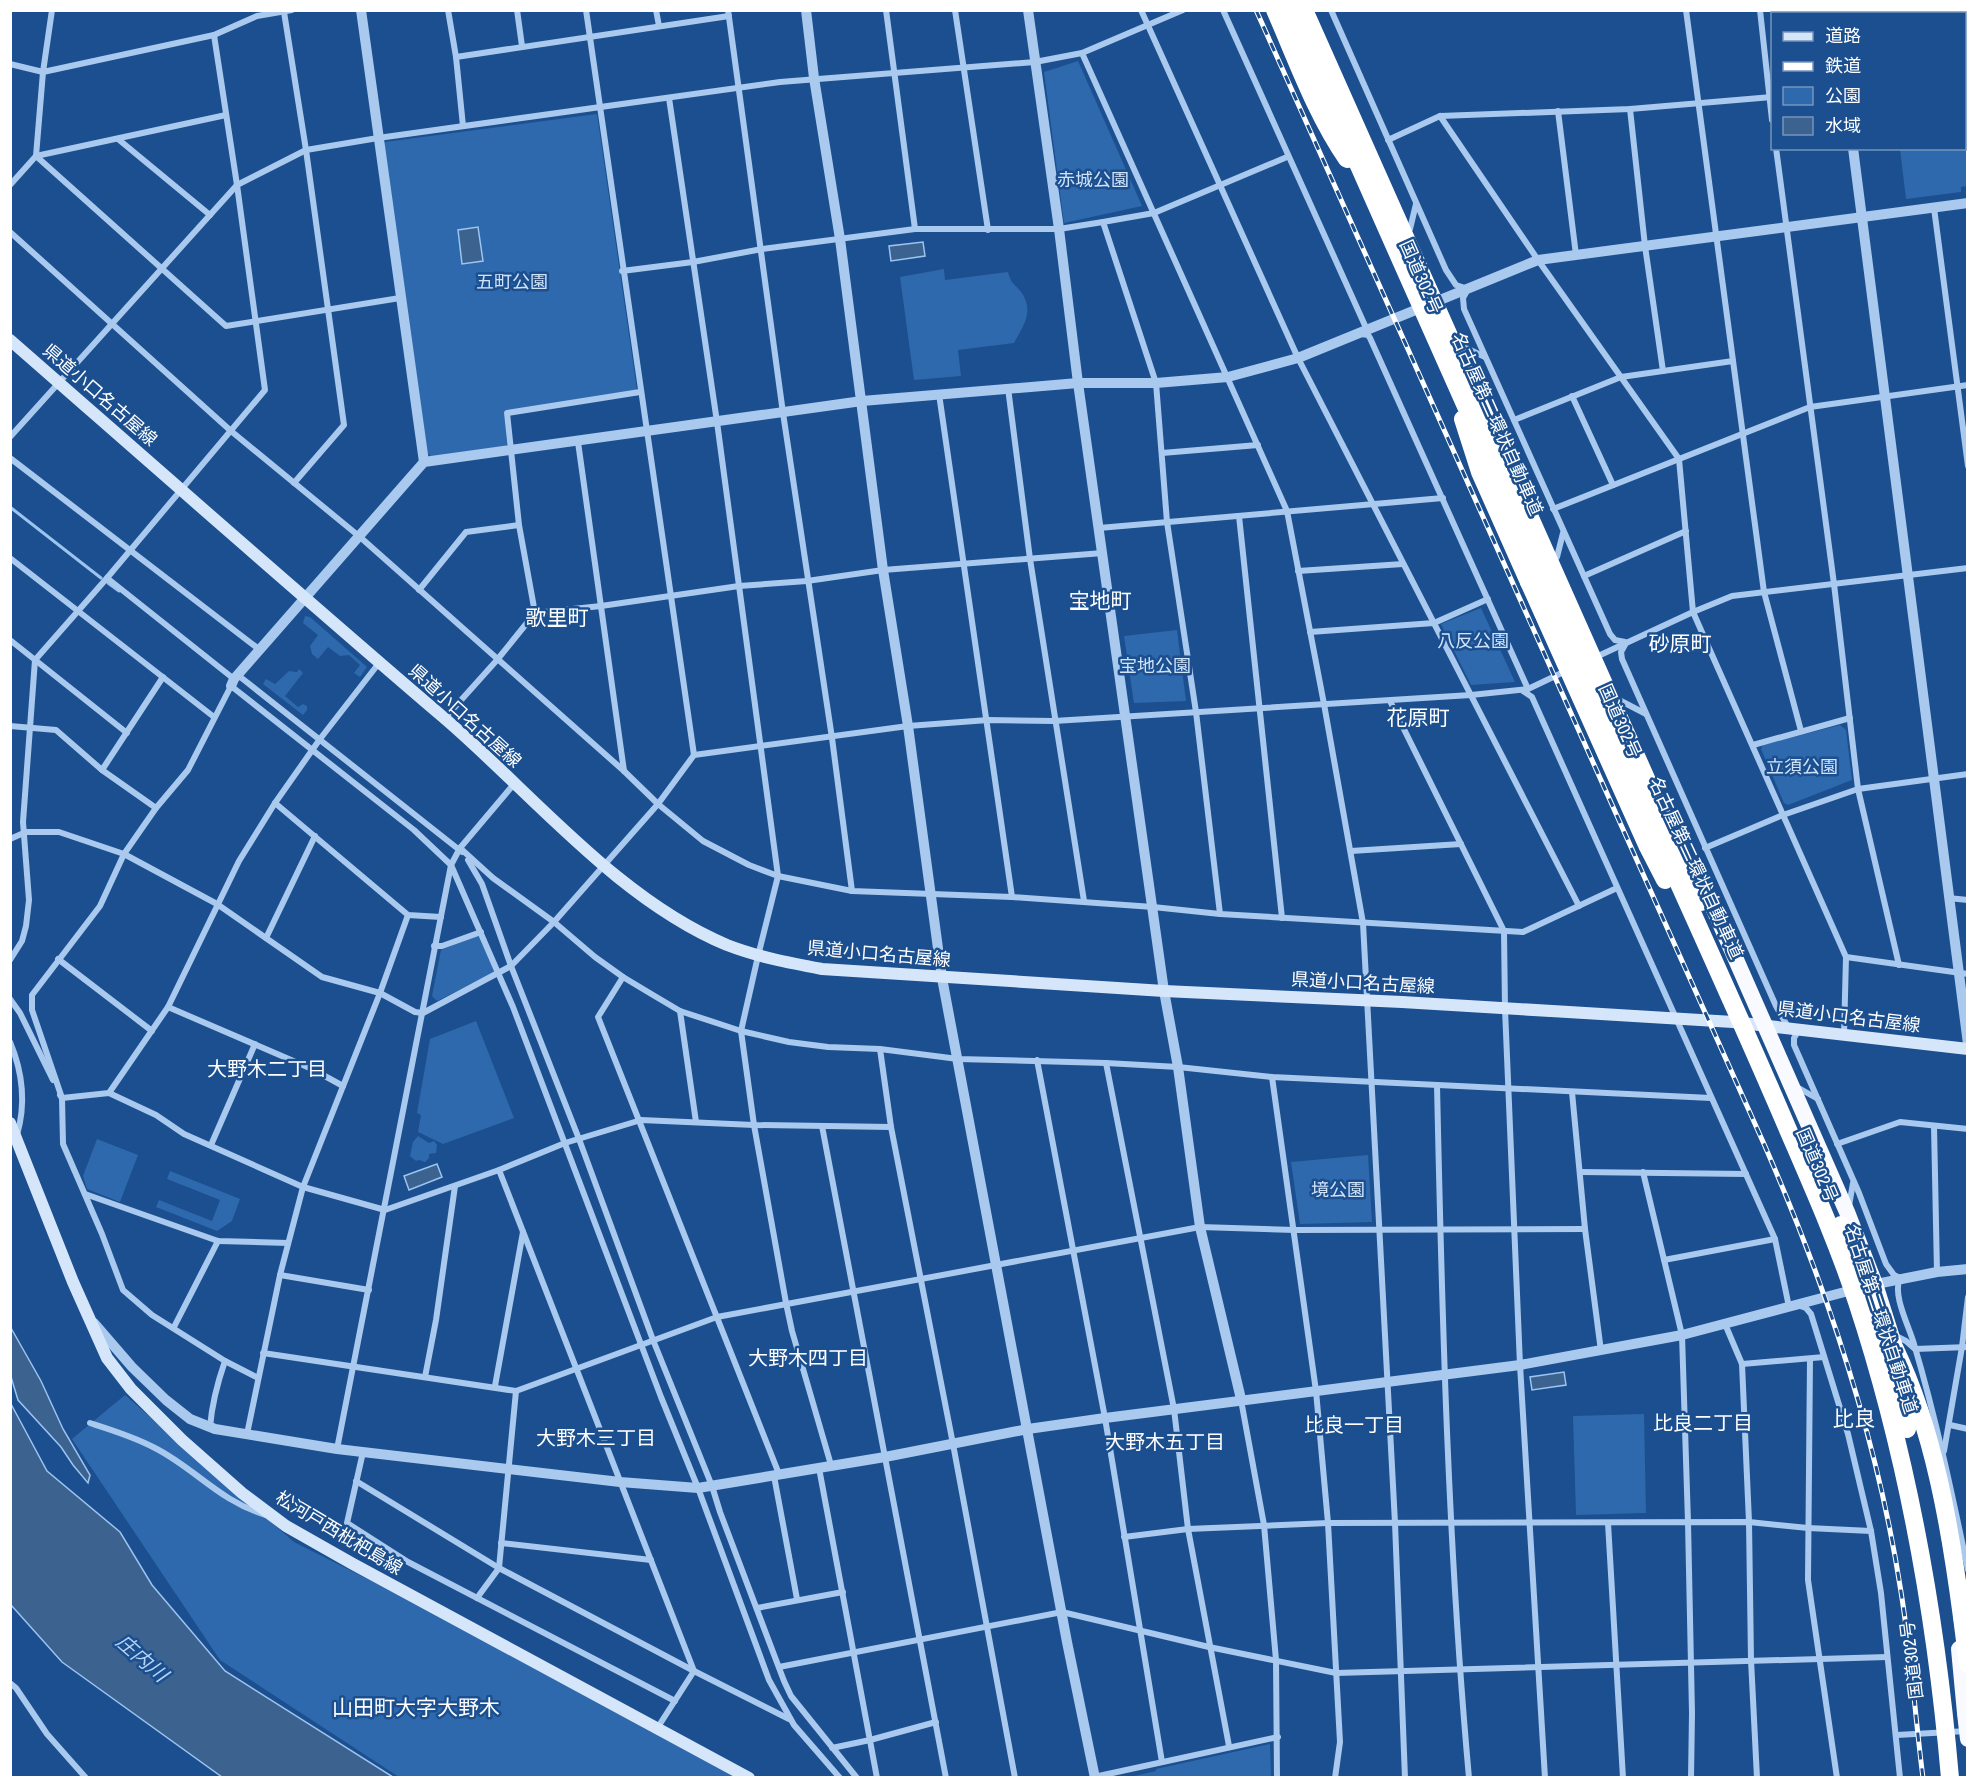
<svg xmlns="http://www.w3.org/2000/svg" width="1978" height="1788" font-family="'Archivo Narrow','Noto Sans JP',sans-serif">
<rect width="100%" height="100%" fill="#1b4f8f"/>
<!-- green -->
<g fill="#2e69ad">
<polygon points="1078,61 1142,206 1064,223 1044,72"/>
<polygon points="1965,82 1968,96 1967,186 1961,187 1961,192 1906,199 1900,149 1964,148"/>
<polygon points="597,114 637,390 504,412 507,443 506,447 434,458 425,452 383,147 385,142"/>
<path d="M 944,269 L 945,280 L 1008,272 C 1011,284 1014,283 1021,292 C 1035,311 1023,326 1014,343 L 958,350 L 961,376 L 914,380 L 900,277 Z"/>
<polygon points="1481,608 1515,682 1471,685 1441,624"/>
<polygon points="305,616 310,617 367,667 360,677 354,673 360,665 349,655 340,656 328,647 318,659 312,654 310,646 318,635 303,623"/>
<polygon points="1177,630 1186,701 1134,703 1124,636"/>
<polygon points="299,669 303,673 285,696 298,707 303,704 307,706 307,710 303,715 263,684 266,679 275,684 289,671 297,672"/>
<polygon points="1840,725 1846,730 1852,780 1788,805 1784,803 1761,749 1763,745"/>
<polygon points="479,935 496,972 437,1001 432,996 441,950"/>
<polygon points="476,1021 514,1118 443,1144 418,1132 421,1115 417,1113 430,1039"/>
<polygon points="418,1136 429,1143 434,1141 437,1145 436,1153 429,1154 429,1158 425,1162 419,1160 416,1161 410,1156 413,1142"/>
<polygon points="97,1139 138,1155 120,1202 87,1189 83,1176"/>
<polygon points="1368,1155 1372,1222 1300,1224 1291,1162"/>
<polygon points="170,1171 240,1199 232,1221 217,1231 156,1207 159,1200 212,1221 220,1200 167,1179"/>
<polygon points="125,1395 294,1542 521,1656 736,1777 399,1777 220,1660 72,1439"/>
<polygon points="1644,1414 1646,1513 1576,1515 1573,1416"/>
<polygon points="1270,1744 1271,1777 1130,1777 1156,1771 1156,1769"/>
</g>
<!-- water -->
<g fill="#3c6290" stroke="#9cc4f0" stroke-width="1.5">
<polygon points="478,227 483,261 462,264 458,230"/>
<polygon points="923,242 925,256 891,261 889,246"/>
<polygon points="437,1164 442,1177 409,1190 404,1176"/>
<polygon points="11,1328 41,1381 63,1429 90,1475 88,1483 73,1465 61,1447 18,1400 11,1377"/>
<polygon points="1564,1372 1566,1385 1532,1390 1530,1377"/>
<polygon points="11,1404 47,1471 120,1532 152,1585 225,1671 393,1777 222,1777 62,1662 11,1605"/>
</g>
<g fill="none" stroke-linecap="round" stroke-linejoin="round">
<!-- stream -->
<g stroke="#9cc4f0" stroke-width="3">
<polyline points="10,507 101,578"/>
<polyline points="108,583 119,591"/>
</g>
<!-- minor -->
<g stroke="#a9c9ee" stroke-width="6">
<polyline points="52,10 43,72 36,156 226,326 400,298"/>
<polyline points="448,10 456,57 463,126"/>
<polyline points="517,10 522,46"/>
<polyline points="586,10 694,755"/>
<polyline points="656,10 659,26"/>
<polyline points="728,10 783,413 832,738 852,891"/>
<polyline points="886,10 915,229"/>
<polyline points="955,10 988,230"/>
<polyline points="1141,10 1298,358 1579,906"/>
<polyline points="1223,10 1367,330"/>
<polyline points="1331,10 1446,270 1456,285 1468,289 1463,298 1464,309 1610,634 1615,640 1625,642"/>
<polyline points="1686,10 1764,592 1801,731"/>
<polyline points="1760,10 1772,120"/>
<polyline points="1907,10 1907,14"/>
<polyline points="284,12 306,150 344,425 294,483"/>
<polyline points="1082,53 1287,511 1324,704 1363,923 1395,1523 1405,1778"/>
<polyline points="456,57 729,16"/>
<polyline points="10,64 43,72 214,35 257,16 292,10"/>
<polyline points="1964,70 1968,70"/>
<polyline points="669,98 717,422 778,876 758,956 741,1031 754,1125 786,1303 792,1331 831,1465"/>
<polyline points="1630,109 1645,246 1663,371"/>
<polyline points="1558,111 1576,255"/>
<polyline points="1440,116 1538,260 1679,459 1693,612 1846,957 1844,1035"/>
<polyline points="118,139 210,215"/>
<polyline points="1388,140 1440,116 1630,109 1772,97"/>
<polyline points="1776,148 1834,584 1858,789 1899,965"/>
<polyline points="10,185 36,156 226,115"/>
<polyline points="1934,208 1968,466"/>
<polyline points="1103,222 1156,383 1167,522 1196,712 1220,914"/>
<polyline points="1410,229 1416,204"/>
<polyline points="10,232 231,431 360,537 624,771 658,804 703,841 749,865 778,876 852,891 1012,897 1153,907 1220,914 1523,932 1617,888"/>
<polyline points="622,271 693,262 762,249 915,229 1059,229 1103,222 1154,213 1287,157"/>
<polyline points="1361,334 1368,335 1370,338 1528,689"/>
<polyline points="1464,347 1485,357"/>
<polyline points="1008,388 1030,559 1084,901"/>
<polyline points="939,394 1012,897"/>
<polyline points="1572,396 1613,485"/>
<polyline points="1514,420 1621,377 1733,361"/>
<polyline points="10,437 237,185 306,150 378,138 780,82 1035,62 1082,53 1183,10"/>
<polyline points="578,442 624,771"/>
<polyline points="1162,453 1258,445"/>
<polyline points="10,458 260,650"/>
<polyline points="1553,509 1810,407 1968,385"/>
<polyline points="1239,516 1282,918"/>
<polyline points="1099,528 1443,498"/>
<polyline points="1557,557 1563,533"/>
<polyline points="10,558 214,717"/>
<polyline points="1298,571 1403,564"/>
<polyline points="1584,576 1686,531"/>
<polyline points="107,578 234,679"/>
<polyline points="419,590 466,532 519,525"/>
<polyline points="535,613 601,606 739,586 807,581 883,570 1103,553"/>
<polyline points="1310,632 1434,623 1488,599"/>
<polyline points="10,640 127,733"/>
<polyline points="1626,643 1621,652 1622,659 1776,1006 1788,1027"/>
<polyline points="1596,657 1693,612 1732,596 1968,568"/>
<polyline points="239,676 462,852"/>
<polyline points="1523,691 1532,697 1775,1239 1789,1307"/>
<polyline points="1390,701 1504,931 1505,1009 1520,1365 1545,1778"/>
<polyline points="1621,701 1646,714"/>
<polyline points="445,718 497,660 535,613 519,525 507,413 640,392"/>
<polyline points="10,726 56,730 102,770 156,808"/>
<polyline points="1753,745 1850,718"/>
<polyline points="102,770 163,677"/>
<polyline points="275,803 408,915 441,917"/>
<polyline points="10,839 26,832 59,832 124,854 217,904 322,977 380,993 415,1012 423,1013 511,966 554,922 658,804 694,755 908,726 988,720 1054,721 1471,695 1528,689 1568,670"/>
<polyline points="460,848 493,878 554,922 595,957 623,977 653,995 680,1011 741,1031 789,1042 828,1047 880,1049 958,1059 1106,1063 1178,1067 1272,1077 1711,1098"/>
<polyline points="1705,848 1783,815 1858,789 1968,774"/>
<polyline points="1351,851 1461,844"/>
<polyline points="468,860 482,884 511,966 579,1139 653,1340 712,1486 720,1512 784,1681 791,1696 857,1778"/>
<polyline points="1948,898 1968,900"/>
<polyline points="266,938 315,836"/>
<polyline points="434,946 442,946 481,932"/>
<polyline points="1846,957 1968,974"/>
<polyline points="58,959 152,1031"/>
<polyline points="10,960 22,941 26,926 29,900 23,822 35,660 107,578 265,390 237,185 214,35"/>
<polyline points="623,977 598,1017 779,1474"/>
<polyline points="10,999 20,1013 53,1080"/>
<polyline points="168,1007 312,1069 343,1086"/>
<polyline points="680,1011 696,1122"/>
<path d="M 1799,1030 L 1794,1038 L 1794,1045 L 1859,1193 L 1886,1264 L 1894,1275 L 1900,1278 C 1892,1295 1909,1326 1914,1344 C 1936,1418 1952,1494 1968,1570"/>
<path d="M 10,1042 C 23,1073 26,1104 17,1135"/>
<polyline points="880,1049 891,1127 953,1444 1015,1778"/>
<polyline points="1037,1060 1105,1418 1162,1762"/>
<polyline points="1106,1063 1174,1409 1188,1529 1229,1746"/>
<polyline points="1272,1077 1316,1391 1328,1523 1340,1742 1335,1778"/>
<path d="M 1437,1085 C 1442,1316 1448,1547 1469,1778"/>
<polyline points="1795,1086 1818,1099"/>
<polyline points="1572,1092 1585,1229 1601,1351"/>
<polyline points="109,1093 156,1115 184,1134 303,1187 385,1210 499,1170 565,1143 641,1120 754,1125 891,1127"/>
<polyline points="60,1095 62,1098 109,1093 168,1007 239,861 275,803 320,739 379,663"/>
<polyline points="822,1126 946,1778"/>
<polyline points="1934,1126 1937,1272"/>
<polyline points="1837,1144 1900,1122 1968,1129"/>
<polyline points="211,1145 255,1044"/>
<polyline points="499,1170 694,1671 658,1727"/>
<polyline points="1580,1172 1746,1174"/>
<polyline points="1643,1172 1682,1335 1688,1522 1692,1713 1691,1778"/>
<polyline points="85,1194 218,1241 288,1243"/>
<polyline points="1849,1206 1853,1183"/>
<polyline points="1664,1260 1775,1239"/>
<polyline points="280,1275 369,1290"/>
<polyline points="1800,1306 1806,1308 1811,1314 1848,1434 1871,1531 1881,1593 1900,1778"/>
<polyline points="1725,1324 1742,1364 1749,1522 1751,1660 1757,1778"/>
<polyline points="174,1327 218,1241"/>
<polyline points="1894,1335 1906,1341 1915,1349 1968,1347"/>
<polyline points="263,1353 516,1391 717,1317 1200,1227 1295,1230 1585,1229"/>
<polyline points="1810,1359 1808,1580 1837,1778"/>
<polyline points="1742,1364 1824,1357"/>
<polyline points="425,1377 436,1320 455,1186"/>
<polyline points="258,1378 225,1361 152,1315 123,1290 102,1234 63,1144 62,1098 32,1010 32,995 100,906 124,854 156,808 188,770 231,686 414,830 451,865 513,1007 661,1397 698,1488 769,1680 794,1725 840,1778"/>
<polyline points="495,1386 523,1232"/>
<polyline points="1241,1400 1264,1525 1276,1660 1277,1778"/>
<path d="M 90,1423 C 112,1430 135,1437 155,1448 C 196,1469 219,1501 266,1515"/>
<polyline points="1950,1425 1968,1429"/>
<path d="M 210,1427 C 212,1403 217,1384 225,1361"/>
<polyline points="247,1434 280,1275 303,1187 380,993 408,915"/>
<polyline points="337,1449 451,865 460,848 514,784"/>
<polyline points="1944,1451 1962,1347 1968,1297"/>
<polyline points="363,1452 347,1523 408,1562 675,1701"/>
<polyline points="819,1468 877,1778"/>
<polyline points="774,1476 797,1599"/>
<polyline points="356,1481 499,1568 694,1671 789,1719"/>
<polyline points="1608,1523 1623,1778"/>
<polyline points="1124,1537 1188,1529 1328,1523 1749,1522 1808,1528 1871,1531"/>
<polyline points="501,1543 651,1560"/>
<polyline points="477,1598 499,1568 516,1391"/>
<polyline points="757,1608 843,1592"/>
<polyline points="779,1667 1062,1612 1209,1647 1336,1673 1887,1657"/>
<polyline points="10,1683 16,1688 47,1734 86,1778"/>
<polyline points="1897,1735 1967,1731"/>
<polyline points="832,1748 870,1740 936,1722"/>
<polyline points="1094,1777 1278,1737"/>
</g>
<!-- tertiary -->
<g stroke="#a9c9ee" stroke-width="10">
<polyline points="361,10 424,462"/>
<polyline points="806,10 814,78 840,239 883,570 908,726 942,978 1067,1642 1095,1778"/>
<polyline points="1028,10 1059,229 1078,383 1164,991 1178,1067 1200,1227 1241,1399"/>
<polyline points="1835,10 1835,14"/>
<polyline points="1853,148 1968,1044"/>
<polyline points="231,686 234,679 424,462 862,401 1078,383 1156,383 1228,377 1298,358 1538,260 1968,203"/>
<polyline points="1871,1285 1937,1272 1968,1269"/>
<polyline points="94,1323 132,1367 166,1400 190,1419 215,1429 337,1449 620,1482 698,1488 885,1457 1028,1429 1105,1418 1520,1365 1682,1335 1856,1289"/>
</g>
<!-- secondary -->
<g stroke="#d6e6fa" stroke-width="12">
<path d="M 10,340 C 154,466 298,593 443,717 C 532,793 617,899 727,945 C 758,957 790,963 822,969 L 1164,991 L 1402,1002 L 1733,1022 L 1968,1049"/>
<polyline points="10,1123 73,1282 107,1358 131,1389 182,1440 242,1493 286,1526 353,1564 749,1778"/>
</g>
<!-- trunk -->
<g stroke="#f8faff" stroke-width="16">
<polyline points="1701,880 1847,1212 1875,1284 1899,1360"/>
<polyline points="1959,1649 1965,1713"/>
</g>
<!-- motorway -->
<g stroke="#fff" stroke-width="18">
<path d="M 1275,10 C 1297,60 1316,114 1347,159"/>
<polyline points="1463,419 1480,472 1529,582"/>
<polyline points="1962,1617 1968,1664"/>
</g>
<defs>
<path id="rail" d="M 1256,10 L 1764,1144 C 1827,1288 1877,1436 1901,1592 C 1911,1653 1915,1716 1923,1778"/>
</defs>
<!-- rail casing -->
<use href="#rail" stroke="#fff" stroke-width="5"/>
<!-- rail -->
<use href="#rail" stroke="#1b4f8f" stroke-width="3" stroke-dasharray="9" stroke-linecap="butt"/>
<!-- trunk-bridge -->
<polyline stroke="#f8faff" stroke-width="16" points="1965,1713 1968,1739"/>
<!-- motorway-bridge -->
<g stroke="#fff" stroke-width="18">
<path d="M 1290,10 C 1403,266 1517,521 1631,777 C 1683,893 1736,1008 1786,1125 C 1811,1183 1837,1241 1857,1302 C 1908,1457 1936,1615 1950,1778"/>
<polyline points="1304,10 1701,902"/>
<polyline points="1529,582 1648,847 1665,880"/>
<polyline points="1841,1225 1886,1349 1907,1429"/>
<path d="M 1895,1349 C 1934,1431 1950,1526 1962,1617"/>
</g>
</g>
<g text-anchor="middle" stroke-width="5" stroke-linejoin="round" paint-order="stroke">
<!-- park labels -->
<g font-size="18" fill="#cfe3fa" stroke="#1b4f8f">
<text x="1093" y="186">赤城公園</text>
<text x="512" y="288">五町公園</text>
<text x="1473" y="647">八反公園</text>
<text x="1155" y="672">宝地公園</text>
<text x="1802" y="773">立須公園</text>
<text x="1338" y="1196">境公園</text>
</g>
<!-- street labels -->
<g font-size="18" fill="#fff" stroke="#1b4f8f">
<text transform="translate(1421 277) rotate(66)" y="6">国道302号</text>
<text transform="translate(100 395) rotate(41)" y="6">県道小口名古屋線</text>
<text transform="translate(1497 424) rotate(66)" y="6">名古屋第二環状自動車道</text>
<text transform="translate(465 716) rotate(42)" y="6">県道小口名古屋線</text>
<text transform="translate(1620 721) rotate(66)" y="6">国道302号</text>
<text transform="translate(1696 868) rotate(65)" y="6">名古屋第二環状自動車道</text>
<text transform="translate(879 954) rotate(5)" y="6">県道小口名古屋線</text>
<text transform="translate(1363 983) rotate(3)" y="6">県道小口名古屋線</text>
<text transform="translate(1849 1017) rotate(7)" y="6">県道小口名古屋線</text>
<text transform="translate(1817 1165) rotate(67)" y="6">国道302号</text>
<text transform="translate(1881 1319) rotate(72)" y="6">名古屋第二環状自動車道</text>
<text transform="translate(339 1533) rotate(31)" y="6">松河戸西枇杷島線</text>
<text transform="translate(1912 1660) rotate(-97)" y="6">国道302号</text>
</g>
<!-- neighbourhood labels -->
<g font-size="20" fill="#fff" stroke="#1b4f8f">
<text x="267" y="1076">大野木二丁目</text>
<text x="808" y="1365">大野木四丁目</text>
<text x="1703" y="1430">比良二丁目</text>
<text x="1354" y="1432">比良一丁目</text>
<text x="596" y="1445">大野木三丁目</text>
<text x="1165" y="1449">大野木五丁目</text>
</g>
<!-- water labels -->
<g font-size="20" font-style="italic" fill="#b5d3f5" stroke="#1b4f8f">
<text transform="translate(142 1658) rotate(41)" y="7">庄内川</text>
</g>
<!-- quarter labels -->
<g font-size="21" fill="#fff" stroke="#1b4f8f">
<text x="1100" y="608">宝地町</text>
<text x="557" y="625">歌里町</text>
<text x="1680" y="651">砂原町</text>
<text x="1418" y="725">花原町</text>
<text x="1854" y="1426">比良</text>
<text x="416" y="1715">山田町大字大野木</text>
</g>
</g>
<!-- border -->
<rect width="1978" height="1788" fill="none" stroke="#ffffff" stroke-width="24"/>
<!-- legend -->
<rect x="1771" y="12" width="195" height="138" fill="#1b4f8f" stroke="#7695bc" stroke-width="1.5"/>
<rect x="1783" y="32" width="30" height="9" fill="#d6e6fa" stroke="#7695bc" stroke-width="1.5"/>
<text x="1825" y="42" font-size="18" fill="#ffffff">道路</text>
<rect x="1783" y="62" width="30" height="9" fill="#ffffff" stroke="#7695bc" stroke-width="1.5"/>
<text x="1825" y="72" font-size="18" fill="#ffffff">鉄道</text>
<rect x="1783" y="87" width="30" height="18" fill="#2e69ad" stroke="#7695bc" stroke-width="1.5"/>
<text x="1825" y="102" font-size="18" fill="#ffffff">公園</text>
<rect x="1783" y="117" width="30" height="18" fill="#3c6290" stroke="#7695bc" stroke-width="1.5"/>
<text x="1825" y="132" font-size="18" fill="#ffffff">水域</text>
</svg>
